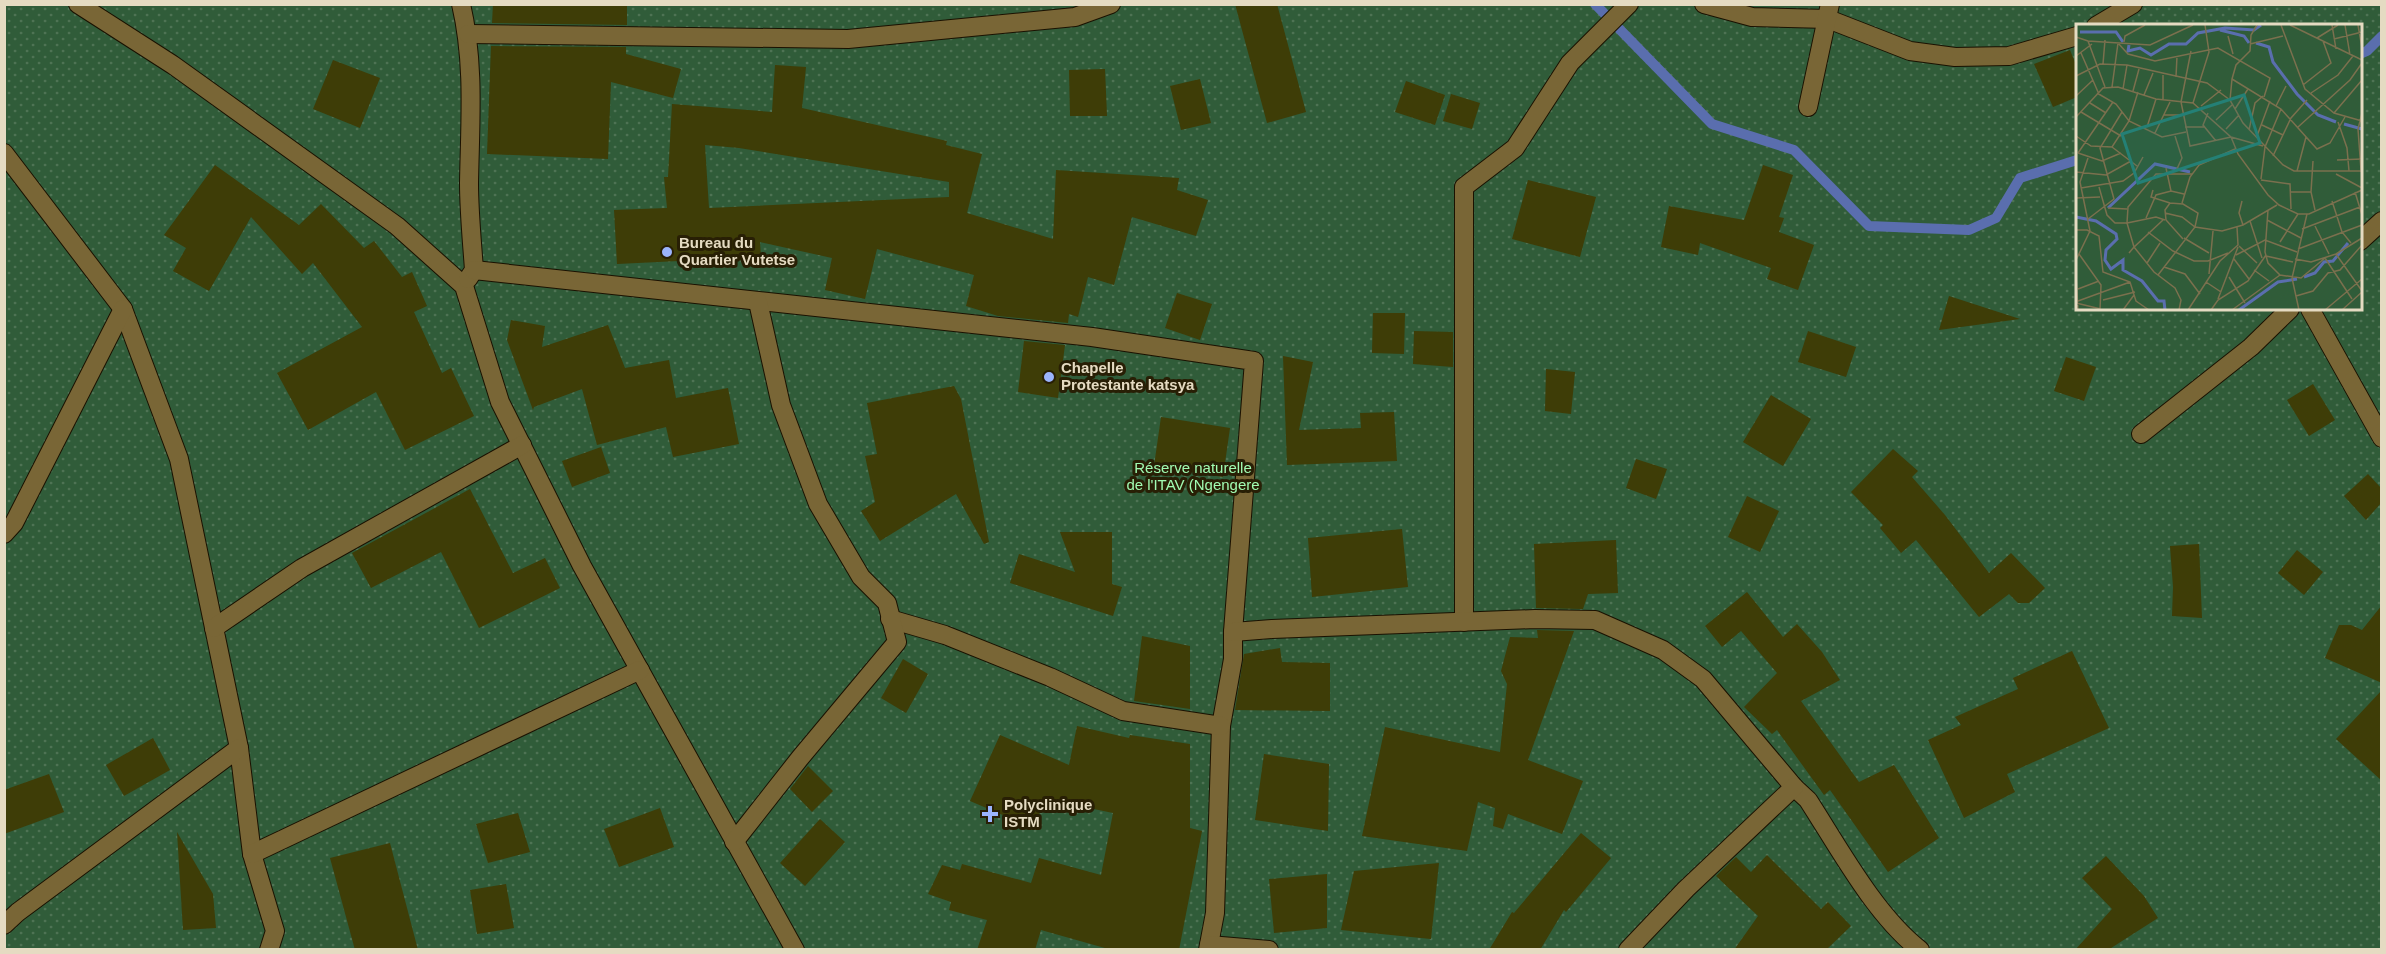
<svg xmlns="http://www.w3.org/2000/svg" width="2386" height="954" font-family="Helvetica,sans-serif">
<defs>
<pattern id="green-dots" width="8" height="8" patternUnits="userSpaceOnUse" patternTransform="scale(1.5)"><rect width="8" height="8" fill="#305c39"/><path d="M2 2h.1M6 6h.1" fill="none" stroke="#4e7354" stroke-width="1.8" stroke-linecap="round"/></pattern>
</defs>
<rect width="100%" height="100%" fill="#352801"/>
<!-- green -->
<path fill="url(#green-dots)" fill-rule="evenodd" d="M 5,5 L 2381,5 L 2381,949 L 5,949 ZM 2077,26 L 2360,26 L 2360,309 L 2077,309 Z"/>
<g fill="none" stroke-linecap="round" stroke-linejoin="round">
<!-- stream -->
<g stroke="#5a6eae" stroke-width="10">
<polyline points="1595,4 1712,124 1794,150 1869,226 1969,230 1996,218 2020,178 2077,160"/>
<polyline points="2360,54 2367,51 2382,36"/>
</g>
</g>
<!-- building -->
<g fill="#3e3d07" fill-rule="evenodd">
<polygon points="493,4 627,4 627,25 492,23"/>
<polygon points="1235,4 1277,4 1306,112 1267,123"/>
<polygon points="491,46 626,47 626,54 681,69 673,98 611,82 608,159 487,154"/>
<polygon points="2070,50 2077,67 2077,97 2053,107 2034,64"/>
<polygon points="333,60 380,78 360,128 313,109"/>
<path d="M 775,65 L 806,67 L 802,108 L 947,141 L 946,145 L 982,154 L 967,213 L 1053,239 L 1056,170 L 1179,178 L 1177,190 L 1208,200 L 1196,236 L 1132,217 L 1114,285 L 1088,277 L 1078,317 L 1069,314 L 1068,323 L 998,316 L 966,306 L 974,275 L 877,249 L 865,299 L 825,290 L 832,258 L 760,242 L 761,257 L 617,264 L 614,210 L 667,208 L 664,177 L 668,177 L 672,104 L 772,112 ZM 705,145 L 739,148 L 949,182 L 949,197 L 709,208 Z"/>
<polygon points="1105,69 1107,116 1070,116 1069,70"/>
<polygon points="1200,79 1211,123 1181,130 1170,86"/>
<polygon points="1406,81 1445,95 1435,125 1395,112"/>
<polygon points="1451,94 1480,103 1472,129 1443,121"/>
<polygon points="215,165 299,225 321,204 364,248 374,241 402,277 412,272 427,306 414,312 442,373 451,368 474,416 405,450 376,392 308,430 277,373 362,327 313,263 302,274 251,217 209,291 173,271 186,248 164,235"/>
<polygon points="1763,165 1793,175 1779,217 1784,218 1779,232 1814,245 1798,290 1767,279 1771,268 1700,243 1698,255 1661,247 1669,206 1744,220"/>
<polygon points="1528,180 1596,197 1580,257 1512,239"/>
<polygon points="1177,293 1212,304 1200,340 1165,328"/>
<polygon points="1949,296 2020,319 1939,330"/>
<polygon points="1373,313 1405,313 1404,354 1372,353"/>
<polygon points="511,320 545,326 542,347 608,325 625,368 669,360 676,398 728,388 739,444 673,457 666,427 597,445 582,389 534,407 533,410 507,340"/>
<polygon points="1414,331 1453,332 1453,367 1413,364"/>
<polygon points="1808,331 1856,347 1846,377 1798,362"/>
<polygon points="1024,341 1065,345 1058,398 1018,392"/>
<polygon points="1283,356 1313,362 1299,430 1361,428 1360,413 1394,412 1397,461 1287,465"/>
<polygon points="2066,357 2096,367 2084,401 2054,391"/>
<polygon points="1546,369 1575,372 1571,414 1545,411"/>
<polygon points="2313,384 2335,420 2309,436 2287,400"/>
<polygon points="954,386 961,399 989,542 984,544 956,494 880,541 861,511 875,502 865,456 877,454 867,403"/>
<polygon points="1771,395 1811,419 1783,466 1743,442"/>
<polygon points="1161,417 1230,428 1223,477 1154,466"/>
<polygon points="601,447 610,473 572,487 562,461"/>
<polygon points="1893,449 1918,471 1912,477 1945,515 1989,573 2011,553 2045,588 2029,603 2018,603 2009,594 1979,617 1916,540 1901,553 1880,528 1883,525 1851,492"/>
<polygon points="1636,459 1667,469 1656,499 1626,488"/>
<polygon points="2368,474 2382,489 2382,502 2366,520 2344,496"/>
<polygon points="470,489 513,573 545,558 560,588 479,628 441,552 371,588 352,553"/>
<polygon points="1747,496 1779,511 1760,552 1728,537"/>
<polygon points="1402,529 1408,587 1312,597 1308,538"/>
<polygon points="1060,532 1112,532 1112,584 1122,587 1113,616 1010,583 1019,554 1075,572"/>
<polygon points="1616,540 1618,593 1588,594 1583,609 1536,608 1534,544"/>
<polygon points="2199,544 2202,618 2172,616 2173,587 2170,546"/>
<polygon points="2297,550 2323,572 2304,595 2278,573"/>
<polygon points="1747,592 1783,637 1797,624 1822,652 1840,680 1801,701 1859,782 1894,765 1939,838 1888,872 1830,790 1824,795 1777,730 1772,734 1744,707 1777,673 1741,631 1722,647 1705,626"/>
<polygon points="2382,605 2382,683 2325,658 2339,625 2351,625 2362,630"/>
<polygon points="1537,630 1574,631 1528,760 1583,781 1562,834 1508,814 1503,829 1493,826 1495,808 1478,802 1467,851 1362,836 1385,727 1500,752 1507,684 1501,671 1510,637 1538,638"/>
<polygon points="1142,636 1190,646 1190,709 1134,701"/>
<polygon points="1280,648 1282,662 1330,663 1330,711 1235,710 1244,654"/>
<polygon points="2072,651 2109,728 2007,774 2015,792 1964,818 1928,740 1961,725 1955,717 2018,689 2013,678"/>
<polygon points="903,659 928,674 906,713 881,698"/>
<polygon points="2382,690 2382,781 2336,739"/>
<polygon points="1077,726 1129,738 1130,735 1190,744 1190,828 1202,831 1179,950 1112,950 1041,930 1035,950 977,950 987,920 949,910 951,902 928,894 942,865 960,870 962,864 1031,883 1039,858 1101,875 1113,813 1046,799 1033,828 970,801 1000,735 1069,765"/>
<polygon points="153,738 170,770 124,796 106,765"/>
<polygon points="1264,754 1329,764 1328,831 1255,820"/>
<polygon points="808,766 833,791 812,812 790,789"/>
<polygon points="49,774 64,812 4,834 4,790"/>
<polygon points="660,808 674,847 619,867 604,829"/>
<polygon points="518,813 530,852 488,863 476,824"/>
<polygon points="820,819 845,842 805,886 780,863"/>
<polygon points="177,832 213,894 216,928 183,930"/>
<polygon points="1581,833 1611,858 1566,912 1564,910 1540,950 1489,950 1512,912 1514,913"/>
<polygon points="390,843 418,950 355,950 330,858"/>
<polygon points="1767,855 1821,909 1828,902 1851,926 1826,950 1734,950 1758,916 1716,876 1736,857 1751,872"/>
<polygon points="2106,856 2144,896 2158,918 2108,950 2075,950 2112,909 2082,878"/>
<polygon points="1439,863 1431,939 1341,930 1354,871"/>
<polygon points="1327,874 1327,928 1274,933 1269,879"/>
<polygon points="506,884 514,928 477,934 470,890"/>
</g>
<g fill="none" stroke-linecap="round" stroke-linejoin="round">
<defs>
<g id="minor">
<polyline points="78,4 173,65 397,226 464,286 500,402 582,566 795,950"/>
<path d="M 461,4 C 475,64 470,123 469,183 C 469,212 472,241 474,270 L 468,279"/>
<polyline points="1704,4 1752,17 1828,19 1910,51 1955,57 2009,56 2077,36"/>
<polyline points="2096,26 2133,4"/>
<polyline points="468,34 848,39 1075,17 1111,4"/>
<polyline points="1808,107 1830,4"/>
<polyline points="4,153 123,309 179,459 239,748 252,854 275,931 269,950"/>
<polyline points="2360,241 2382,221"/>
<polyline points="474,270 1092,337 1254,361 1233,632 1233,659 1221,726 1215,913 1208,950"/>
<polyline points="2310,309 2382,438"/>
<polyline points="2141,434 2251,347 2290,309"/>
<polyline points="4,534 14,523 123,309"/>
<polyline points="890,619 945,635 1050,677 1123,711 1221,726"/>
<polyline points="1464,622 1464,187 1515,148 1570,63 1629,4"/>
<polyline points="214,628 302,568 522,445"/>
<path d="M 1233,632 L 1272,629 L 1535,619 L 1595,620 L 1663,650 L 1703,679 L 1794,787 L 1808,800 C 1839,848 1875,915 1920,950"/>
<polyline points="734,842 800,758 897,642 887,603 861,577 818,504 781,405 758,302"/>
<polyline points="252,854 640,670"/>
<polyline points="4,925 18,912 239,748"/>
<polyline points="1209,945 1269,950"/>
<polyline points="1628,950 1686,889 1794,787"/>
</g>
</defs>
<!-- minor casing -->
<use href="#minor" stroke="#1a1100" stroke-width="20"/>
<!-- minor -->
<use href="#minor" stroke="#796636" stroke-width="18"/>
</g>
<!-- markers -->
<g fill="#9bb4fd" stroke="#281f05" stroke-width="2">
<circle cx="667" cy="252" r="6"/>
<circle cx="1049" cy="377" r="6"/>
<path d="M987 805h6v6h6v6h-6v6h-6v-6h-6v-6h6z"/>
</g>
<g text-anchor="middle" stroke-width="6" stroke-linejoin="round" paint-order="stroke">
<!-- poi labels -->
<g font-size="15" font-weight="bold" fill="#e5dbc2" stroke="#281f05" text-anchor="start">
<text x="679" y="248">Bureau du<tspan x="679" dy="17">Quartier Vutetse</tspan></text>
<text x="1061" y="373">Chapelle<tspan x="1061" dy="17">Protestante katsya</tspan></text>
<text x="1004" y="810">Polyclinique<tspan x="1004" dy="17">ISTM</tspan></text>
</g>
<!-- park labels -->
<g font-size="15" fill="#a1fbb2" stroke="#281f05">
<text x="1193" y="473">Réserve naturelle<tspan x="1193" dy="17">de l'ITAV (Ngengere</tspan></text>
</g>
</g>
<!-- overview -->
<g transform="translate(2076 24)">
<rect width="286" height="286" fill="#352801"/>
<path d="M 0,1 L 286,1 L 286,286 L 0,286 Z" fill="#305c39"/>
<path fill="none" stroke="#5a6eae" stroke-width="3" d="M 144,6 L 168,12 L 173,19M 4,8 L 40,8 L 47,18M 180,19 L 193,23 L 197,38 L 221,70 L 242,91 L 260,98M 53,21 L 52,27 L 64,24 L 75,31 L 93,20 L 110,20 L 122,9 L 149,4 L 178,6 L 185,1M 268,100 L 286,105M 32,184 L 79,140 L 114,148M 0,193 L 20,197 L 40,210 L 41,215 L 30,226 L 29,236 L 35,245 L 47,236 L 47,246 L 66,257 L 82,277 L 88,277 L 89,286M 228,253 L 239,249 L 248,238 L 257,237 L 272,219M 163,286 L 202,258 L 221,255"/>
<path fill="none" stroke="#7b704e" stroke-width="1.5" d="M 181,1 L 175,11 L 174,27 L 160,41 L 156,55 L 154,76 L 167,99 L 207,141 L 218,147 L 286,147M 205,1 L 229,65 L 258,89 L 286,97M 214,1 L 286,36M 256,1 L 260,25M 269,1 L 274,31M 282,1 L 286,24M 152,12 L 157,30M 0,13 L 12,17 L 74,21 L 117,1M 241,14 L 262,1M 258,15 L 286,8M 12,17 L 29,63M 48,18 L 49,12 L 69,1M 42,19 L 52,30 L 79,37 L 142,24 L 194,54 L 188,73M 174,20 L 207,12M 115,27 L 105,78 L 114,122 L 155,113M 5,29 L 22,68M 0,32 L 16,20M 27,40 L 29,16M 0,52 L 24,40 L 51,41 L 131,59 L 154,76M 100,53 L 101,32M 156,55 L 205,85 L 241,125 L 254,119 L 269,93M 227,61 L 255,39 L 247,17M 36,63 L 42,19M 47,65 L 51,41M 57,67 L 63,45M 21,69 L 40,80 L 53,97 L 86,113 L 110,108M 235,69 L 262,51 L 277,32M 68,71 L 77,49M 0,72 L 17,56M 87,76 L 87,51M 14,79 L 30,89M 117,79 L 133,28 L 129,1M 125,82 L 145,66M 200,82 L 210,62M 159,85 L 172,65M 5,88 L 45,112M 132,89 L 127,101 L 140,117M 258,89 L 286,56M 88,91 L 106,91M 0,93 L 27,64 L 42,63 L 80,75 L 117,79 L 155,113 L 187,122M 140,96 L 156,81M 262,98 L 271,124 L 273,147M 186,101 L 207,111M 71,103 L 80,75M 109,103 L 128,103M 222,103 L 274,56 L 286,39M 150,105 L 163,91M 173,106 L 179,79 L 187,72M 79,109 L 94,78M 0,112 L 15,122 L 36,123 L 53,97 L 62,68M 99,112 L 106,134 L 100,147M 181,112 L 194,77M 155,113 L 162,130 L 192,171 L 203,181 L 222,190 L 233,190 L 286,166M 36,123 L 61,142M 2,129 L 37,78M 2,129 L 26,137 L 45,129M 197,132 L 215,94 L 231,76M 261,136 L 286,135M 237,137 L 235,168 L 239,186M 90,144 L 95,167M 285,146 L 282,105 L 286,89M 221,147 L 230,113M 0,148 L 30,151 L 55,137M 260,150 L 286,164M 185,155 L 189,123 L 205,85M 185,156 L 214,160 L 215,185M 23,163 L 31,191 L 39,199 L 51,199 L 58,223 L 87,196M 5,164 L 47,157 L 58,149 L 67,133M 77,166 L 75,173 L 94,179M 215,168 L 235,168M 279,168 L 286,191M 0,174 L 24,173M 166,177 L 163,189 L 167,201M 256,177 L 266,208 L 275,219M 106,179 L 114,153 L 123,141 L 159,125M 32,184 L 51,185M 192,186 L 189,228 L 192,239 L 204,251 L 225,254 L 249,234M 89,189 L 106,193 L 119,203 L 146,207 L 167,201 L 201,181M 70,194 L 80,171 L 95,167 L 108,170M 12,195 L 38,175 L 24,124 L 46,88M 89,196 L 80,193 L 51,199 L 52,183 L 80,150 L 116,150M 191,196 L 225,214M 174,197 L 186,234M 239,202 L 253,230M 226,205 L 284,183M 0,206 L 11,206 L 23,212 L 27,248 L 54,258 L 60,277 L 73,286M 72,208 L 97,227 L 118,237 L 132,237 L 152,229M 108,214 L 133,229M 204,218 L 222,190M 163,222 L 181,239M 222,225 L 286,201M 53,229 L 58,223 L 78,248 L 99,264 L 105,276 L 103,286M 3,230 L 25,261 L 24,286M 260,230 L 286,267M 160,231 L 189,216 L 221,228M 190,232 L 217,238M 249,234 L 276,275M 158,235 L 173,255M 219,235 L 235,238 L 260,230 L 286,214M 0,236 L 14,207 L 4,158 L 12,134M 71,239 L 84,219M 88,243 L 109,250 L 124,270M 178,246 L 193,257M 133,250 L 137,207M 0,251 L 2,286M 82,251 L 119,203 L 122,189 L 107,180 L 94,179 L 89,186 L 90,196 L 107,215M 153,253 L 169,279M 130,258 L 145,268M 2,265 L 23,257M 220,272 L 237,267 L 252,249 L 264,246 L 286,221M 142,275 L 162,223M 27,276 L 59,268M 2,277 L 54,258M 0,279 L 29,286M 47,286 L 58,271M 112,286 L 144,237 L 162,221 L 161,203M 135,286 L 142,276 L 172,257 L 190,231M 156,286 L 204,251M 223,286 L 216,254 L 231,190M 249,286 L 286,255M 266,286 L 286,268"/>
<path fill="#248076" fill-opacity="0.15" stroke="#248076" stroke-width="3" d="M 168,71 L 184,119 L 62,159 L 46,110 Z"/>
<rect width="286" height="286" fill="none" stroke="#e5dbc2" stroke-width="3"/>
</g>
<!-- border -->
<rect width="2386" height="954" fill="none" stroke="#e5dbc2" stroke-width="12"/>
</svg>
